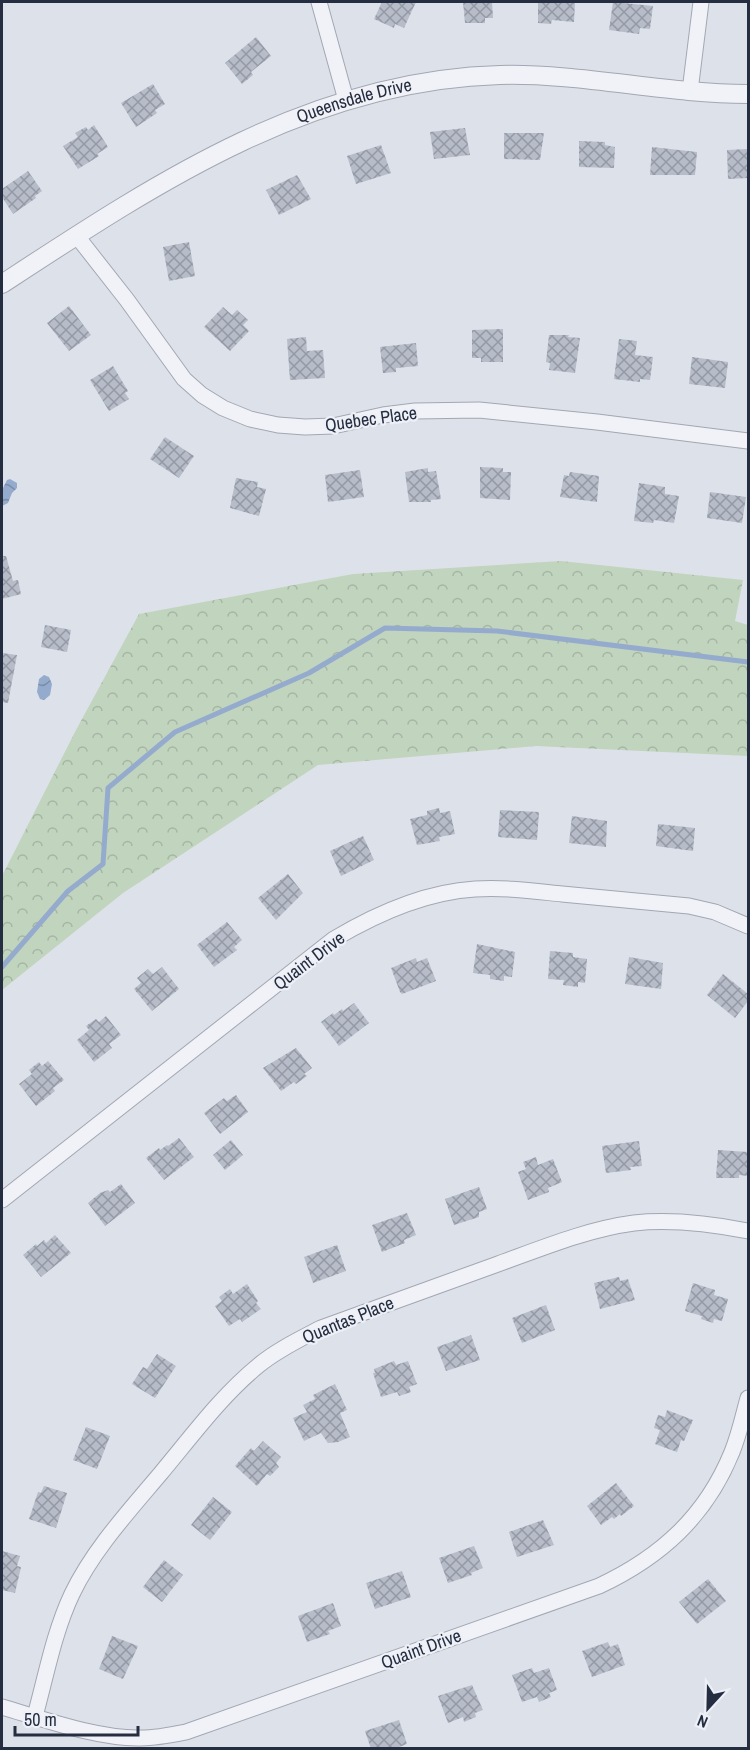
<svg xmlns="http://www.w3.org/2000/svg" width="750" height="1750" font-family="'Archivo Narrow',sans-serif">
<defs>
<pattern id="forest-crowns" width="20" height="18" patternUnits="userSpaceOnUse" patternTransform="scale(1.5)"><rect width="20" height="18" fill="#c1d4be"/><path d="M2 6a3 3 0 1 1 6 0M12 15a3 3 0 1 1 6 0" fill="none" stroke="#a6b6a4"/></pattern>
<pattern id="water-waves" width="16" height="10" patternUnits="userSpaceOnUse" patternTransform="scale(1.5)"><rect width="16" height="10" fill="#95abcd"/><path d="M0 5q4-4 8 0t8 0" fill="none" stroke="#798ca8"/></pattern>
<pattern id="building-cross-hatch" width="8" height="8" patternUnits="userSpaceOnUse" patternTransform="scale(1.5)"><rect width="8" height="8" fill="#b7bcc9"/><path d="M0 0l8 8M0 8l8-8" fill="none" stroke="#9599a5"/></pattern>
</defs>
<rect width="100%" height="100%" fill="#dde1e9"/>
<!-- forest -->
<polygon fill="url(#forest-crowns)" points="561,561 743,580 735,621 748,625 748,756 536,746 318,765 123,893 2,990 2,876 76,730 139,614 353,574"/>
<!-- water -->
<g fill="url(#water-waves)">
<polygon points="10,479 17,483 17,488 12,493 8,503 2,506 2,490 7,480"/>
<polygon points="44,675 49,677 52,684 50,695 44,700 40,699 37,692 39,679"/>
</g>
<g fill="none" stroke-linecap="round" stroke-linejoin="round">
<!-- stream -->
<polyline stroke="#95abcd" stroke-width="5" points="2,967 68,891 103,864 108,788 175,732 309,673 385,628 497,631 748,662"/>
</g>
<!-- building -->
<g fill="url(#building-cross-hatch)">
<polygon points="382,2 416,2 404,28 395,24 394,28 374,19"/>
<polygon points="463,2 492,2 493,18 485,18 485,23 465,23"/>
<polygon points="538,2 575,2 574,22 552,20 551,24 538,23"/>
<polygon points="613,2 653,6 650,29 640,28 639,34 609,30"/>
<polygon points="256,37 271,56 251,72 253,75 242,84 225,63"/>
<polygon points="153,84 165,104 155,110 157,113 136,127 121,103"/>
<polygon points="94,125 108,147 97,154 99,156 78,169 63,146 78,137 75,133 86,127 88,130"/>
<polygon points="465,128 470,155 434,159 430,132"/>
<polygon points="504,133 544,133 540,160 504,159"/>
<polygon points="579,141 605,142 605,145 615,147 614,168 579,167"/>
<polygon points="381,145 391,173 356,184 347,156"/>
<polygon points="652,147 697,152 695,175 650,175"/>
<polygon points="748,149 748,178 728,179 727,150"/>
<polygon points="28,171 42,191 35,196 36,198 13,214 2,197 2,189"/>
<polygon points="297,175 311,199 279,215 266,190"/>
<polygon points="189,242 195,276 169,281 163,247"/>
<polygon points="69,306 91,335 69,351 47,323"/>
<polygon points="223,307 232,315 237,310 248,320 243,325 249,331 230,351 204,327"/>
<polygon points="503,329 503,362 481,362 481,358 472,358 472,330"/>
<polygon points="549,335 569,335 568,337 580,338 575,373 549,370 550,363 546,362"/>
<polygon points="306,337 307,351 323,350 325,378 290,380 287,339"/>
<polygon points="619,339 637,341 635,355 653,357 650,380 640,379 640,382 614,379"/>
<polygon points="416,343 418,366 396,368 396,372 383,373 380,347"/>
<polygon points="692,357 728,362 725,388 689,384"/>
<polygon points="113,366 128,391 125,393 129,399 109,411 90,380"/>
<polygon points="165,437 194,456 179,478 150,459"/>
<polygon points="480,467 503,468 503,472 511,472 510,500 480,498"/>
<polygon points="428,468 428,472 436,471 441,499 431,500 431,502 409,502 405,472"/>
<polygon points="360,470 364,497 328,502 325,475"/>
<polygon points="570,472 599,476 597,502 560,497 564,475 569,476"/>
<polygon points="236,478 258,482 257,487 266,489 259,516 230,508"/>
<polygon points="639,483 665,487 665,494 679,496 674,523 654,520 653,523 634,521"/>
<polygon points="710,492 746,497 742,523 707,518"/>
<polygon points="2,556 6,556 13,581 18,580 21,594 2,599"/>
<polygon points="45,625 71,630 67,652 41,647"/>
<polygon points="2,653 17,655 8,703 2,702"/>
<polygon points="439,808 440,813 450,811 455,834 439,837 440,841 417,845 410,819 427,815 427,811"/>
<polygon points="500,810 539,812 537,840 498,837"/>
<polygon points="572,816 607,821 606,847 569,843"/>
<polygon points="658,824 695,828 693,851 656,846"/>
<polygon points="363,836 374,860 341,876 330,851"/>
<polygon points="288,874 303,893 276,920 258,898"/>
<polygon points="227,922 242,940 234,947 237,950 214,967 197,945"/>
<polygon points="477,944 515,952 512,977 504,976 504,981 490,979 490,975 473,973"/>
<polygon points="550,951 573,953 573,957 587,959 585,983 578,982 578,987 563,985 564,980 548,979"/>
<polygon points="629,957 663,963 661,989 625,984"/>
<polygon points="416,958 417,962 427,958 436,981 402,994 400,992 391,968"/>
<polygon points="162,967 179,989 152,1011 134,989 141,983 137,978 148,969 153,974"/>
<polygon points="723,974 748,994 748,1001 735,1018 707,995"/>
<polygon points="354,1003 369,1023 339,1046 321,1022 333,1013 334,1015 342,1009 343,1011"/>
<polygon points="106,1016 121,1035 109,1044 112,1048 94,1062 77,1040 89,1030 86,1026 96,1019 99,1022"/>
<polygon points="296,1048 312,1068 304,1074 307,1076 296,1084 294,1082 281,1091 263,1068"/>
<polygon points="48,1061 64,1080 53,1088 55,1091 36,1106 19,1084 32,1074 29,1070 39,1062 42,1066"/>
<polygon points="236,1095 248,1112 220,1134 204,1113 224,1098 227,1101"/>
<polygon points="179,1138 194,1157 164,1180 146,1158 159,1148 160,1150 167,1145 168,1146"/>
<polygon points="231,1140 243,1155 225,1170 213,1155"/>
<polygon points="639,1141 642,1166 630,1167 631,1170 606,1173 602,1146"/>
<polygon points="718,1150 748,1152 748,1176 739,1175 739,1178 716,1178"/>
<polygon points="536,1157 538,1165 553,1159 562,1182 548,1188 549,1192 528,1200 518,1172 526,1169 523,1162"/>
<polygon points="121,1184 135,1203 105,1226 88,1203 100,1193 108,1190 110,1192"/>
<polygon points="479,1187 487,1209 479,1212 479,1217 454,1225 445,1199"/>
<polygon points="407,1213 416,1235 404,1240 405,1243 382,1252 372,1225"/>
<polygon points="55,1235 71,1253 41,1277 23,1255 36,1244 37,1246 44,1240 46,1243"/>
<polygon points="337,1245 346,1271 313,1283 304,1257"/>
<polygon points="619,1277 620,1281 628,1279 635,1300 600,1309 594,1283"/>
<polygon points="693,1283 715,1290 714,1295 728,1299 722,1321 714,1319 713,1323 701,1319 702,1316 685,1311"/>
<polygon points="247,1284 258,1301 256,1303 261,1309 242,1322 240,1319 229,1326 215,1306 222,1301 219,1297 230,1289 233,1294"/>
<polygon points="546,1305 555,1330 522,1343 512,1318"/>
<polygon points="471,1335 480,1360 446,1371 437,1347"/>
<polygon points="157,1354 176,1366 155,1398 132,1384 143,1367 147,1369"/>
<polygon points="394,1361 396,1365 408,1361 417,1384 409,1387 411,1392 399,1396 397,1392 381,1397 373,1373 375,1373 374,1369"/>
<polygon points="335,1384 347,1410 340,1413 350,1437 338,1442 328,1443 321,1433 304,1441 293,1418 307,1412 303,1405 315,1399 313,1395"/>
<polygon points="667,1410 693,1420 684,1441 681,1440 677,1452 655,1444 660,1430 654,1428 658,1415 665,1417"/>
<polygon points="86,1427 110,1436 97,1469 73,1460"/>
<polygon points="263,1441 281,1457 276,1463 279,1467 270,1476 267,1474 257,1486 235,1466 251,1448 254,1451"/>
<polygon points="616,1483 634,1506 621,1516 620,1514 614,1519 612,1517 601,1525 587,1506"/>
<polygon points="44,1486 67,1493 56,1528 29,1519 38,1492 41,1493"/>
<polygon points="213,1497 232,1512 210,1540 191,1525"/>
<polygon points="543,1520 554,1545 517,1557 509,1532"/>
<polygon points="474,1546 483,1568 471,1573 472,1575 448,1583 439,1558"/>
<polygon points="2,1551 20,1556 17,1566 21,1567 15,1593 2,1590"/>
<polygon points="164,1560 183,1575 162,1602 143,1587"/>
<polygon points="402,1571 411,1597 375,1609 366,1583"/>
<polygon points="708,1579 726,1601 697,1624 679,1602"/>
<polygon points="333,1603 341,1626 328,1631 330,1634 307,1642 298,1616"/>
<polygon points="112,1636 138,1646 123,1679 99,1669"/>
<polygon points="608,1642 610,1647 618,1644 625,1665 592,1677 582,1651"/>
<polygon points="532,1668 534,1673 549,1668 557,1690 549,1693 551,1697 539,1702 537,1697 522,1702 512,1675"/>
<polygon points="472,1685 483,1710 475,1713 476,1717 464,1722 463,1717 448,1723 438,1696"/>
<polygon points="399,1720 407,1744 394,1749 371,1749 365,1731"/>
</g>
<g fill="none" stroke-linecap="round" stroke-linejoin="round">
<defs>
<g id="minor">
<polyline points="319,2 346,100"/>
<polyline points="690,91 701,2"/>
<polyline points="76,235 127,300 184,379 202,395 223,408 250,419 278,425 305,427 333,426 383,415 415,411 479,410 597,422 748,441"/>
<path d="M 2,1200 L 334,939 C 376,914 426,892 475,889 C 504,887 533,891 562,894 C 604,898 647,902 689,906 L 715,912 L 748,926"/>
<path d="M 2,1707 C 43,1719 98,1739 141,1738 C 156,1738 171,1735 186,1732 L 599,1586 C 661,1557 706,1516 732,1452 C 739,1435 743,1416 748,1398"/>
<path d="M 35,1716 C 46,1676 54,1632 72,1594 C 93,1550 129,1511 161,1473 C 192,1436 221,1396 259,1365 C 277,1350 300,1339 321,1328 C 380,1307 439,1285 498,1264 C 542,1248 588,1229 634,1223 C 671,1219 712,1224 748,1231"/>
</g>
<g id="tertiary">
<path id="s1" d="M 2,284 C 155,184 310,80 500,75 C 583,73 665,94 748,94"/>
</g>
</defs>
<!-- minor casing -->
<use href="#minor" stroke="#a2a7b3" stroke-width="17"/>
<!-- tertiary casing -->
<use href="#tertiary" stroke="#a2a7b3" stroke-width="20"/>
<!-- minor -->
<use href="#minor" stroke="#f1f2f7" stroke-width="15"/>
<!-- tertiary -->
<use href="#tertiary" stroke="#f1f2f7" stroke-width="18"/>
</g>
<g text-anchor="middle" stroke-width="4.5" stroke-linejoin="round" paint-order="stroke">
<!-- street labels -->
<g font-size="18" fill="#252d41" stroke="#edf0f6">
<text dy="6" stroke="none"><textPath href="#s1" startOffset="399">Queensdale Drive</textPath></text>
<text transform="translate(371 419) rotate(-8)" y="6">Quebec Place</text>
<text transform="translate(309 961) rotate(-37)" y="6">Quaint Drive</text>
<text transform="translate(348 1320) rotate(-22)" y="6">Quantas Place</text>
<text transform="translate(421 1649) rotate(-20)" y="6">Quaint Drive</text>
</g>
</g>
<!-- border -->
<rect width="750" height="1750" fill="none" stroke="#252d41" stroke-width="6"/>
<!-- north arrow -->
<g transform="translate(708 1708) rotate(202)" stroke="#edf0f6" stroke-width="4.5" paint-order="stroke">
<path d="M0-4.5L10 22L0 15L-10 22Z" fill="#252d41"/>
<text y="-9" font-size="16" font-weight="bold" text-anchor="middle" fill="#252d41">N</text>
</g>
<!-- scale -->
<path d="M15 1726v9h123v-9" fill="none" stroke="#252d41" stroke-width="3"/>
<text x="24" y="1726" font-size="18" fill="#252d41" stroke="#edf0f6" stroke-width="4.5" paint-order="stroke">50 m</text>
</svg>
